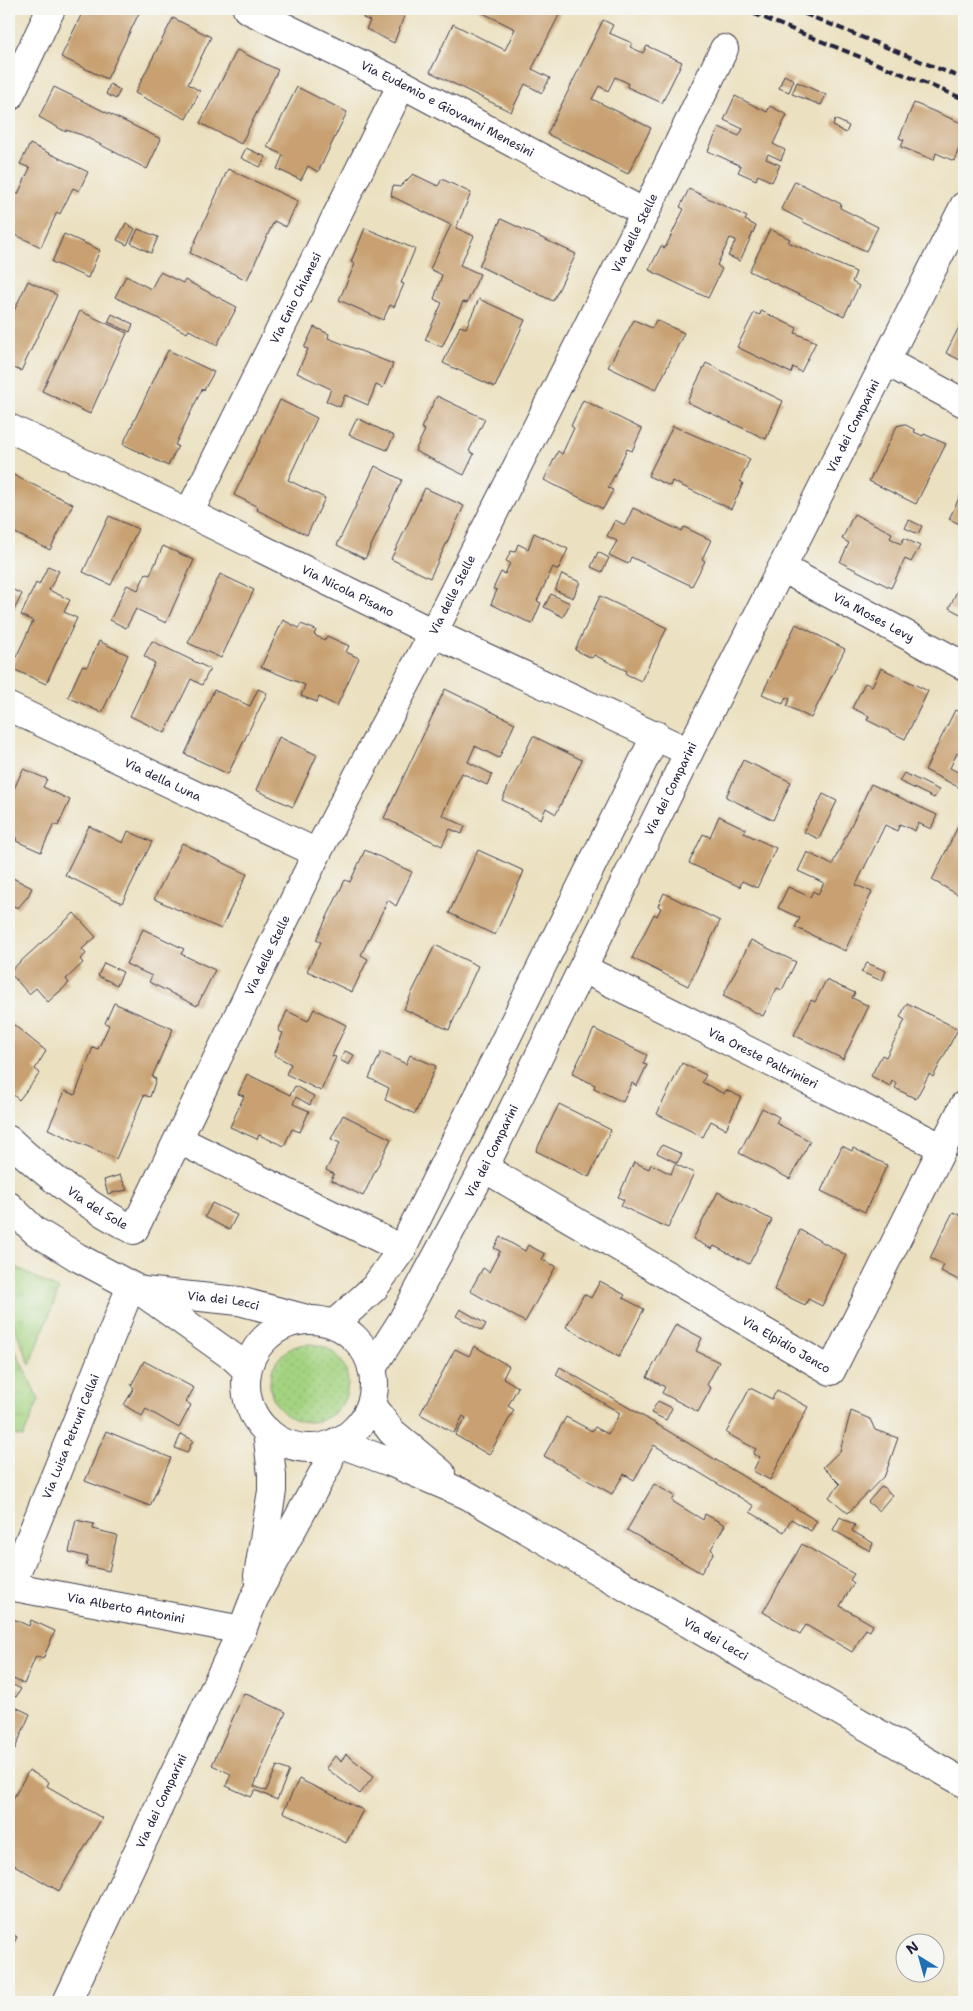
<svg xmlns="http://www.w3.org/2000/svg" width="973" height="2011" font-family="'Shantell Sans',sans-serif">
<defs>
<pattern id="grass-dots" width="8" height="8" patternUnits="userSpaceOnUse" patternTransform="scale(1.25)"><rect width="8" height="8" fill="#a4d381"/><path d="M2 2h.1M6 6h.1" fill="none" stroke="#8db570" stroke-width="1.8" stroke-linecap="round"/></pattern>
<pattern id="park-tufts" width="24" height="20" patternUnits="userSpaceOnUse" patternTransform="scale(1.25)"><rect width="24" height="20" fill="#a4d381"/><path d="M3 7l-1-3M5 7V3M7 7l1-3M15 17l-1-3M17 17v-4M19 17l1-3" fill="none" stroke="#8db570"/></pattern>
</defs>
<rect width="100%" height="100%" fill="#f6f6f2"/>
<filter id="ink" filterUnits="userSpaceOnUse"><feTurbulence type="fractalNoise" baseFrequency=".02" numOctaves="2"/><feDisplacementMap in="SourceGraphic" scale="10" xChannelSelector="R" yChannelSelector="G"/><feConvolveMatrix kernelMatrix="1 2 1 2 8 2 1 2 1" color-interpolation-filters="sRGB"/></filter>
<filter id="wash" filterUnits="userSpaceOnUse"><feTurbulence type="fractalNoise" baseFrequency=".0096" numOctaves="4" result="noise"/><feDisplacementMap in="SourceGraphic" scale="20" xChannelSelector="R" yChannelSelector="G"/><feGaussianBlur stdDeviation="1.12" result="paint"/><feColorMatrix in="noise" values="0 0 0 0 0 0 0 0 0 0 0 0 0 0 0 0 0 1.4 0 .05"/><feComposite in="paint" operator="in"/></filter>
<g filter="url(#wash)">
<rect width="100%" height="100%" fill="#ebe0bf"/>
<!-- grass -->
<circle fill="url(#grass-dots)" stroke="#637a5e" cx="309" cy="1383" r="39"/>
<!-- park -->
<g fill="url(#park-tufts)" stroke="#637a5e">
<polygon points="9,1263 59,1290 30,1365 9,1313"/>
<polygon points="9,1347 15,1350 39,1400 23,1437 9,1434"/>
</g>
<g id="blocks">
<!-- building -->
<g fill="#c8a071">
<polygon points="84,9 141,9 107,79 61,57"/>
<polygon points="367,9 407,9 394,43 366,29 370,21 363,18"/>
<polygon points="475,9 562,9 532,69 550,78 542,93 525,84 511,112 430,72 453,24 505,50 515,29"/>
<polygon points="173,18 211,37 188,84 200,91 186,119 135,93"/>
<polygon points="603,20 613,25 609,33 632,43 630,47 643,53 647,46 682,62 662,103 627,87 628,83 615,77 608,91 599,86 592,99 651,128 628,174 547,134"/>
<polygon points="237,50 278,70 241,144 200,123"/>
<polygon points="784,75 794,80 789,92 779,88"/>
<polygon points="797,82 826,95 821,105 792,94"/>
<polygon points="110,84 120,90 116,99 106,94"/>
<polygon points="54,87 161,139 147,169 82,135 66,130 66,132 39,117"/>
<polygon points="297,87 347,112 318,172 308,166 301,180 277,169 283,155 267,147"/>
<polygon points="735,96 767,112 770,106 787,115 773,144 785,150 781,160 768,154 766,159 780,165 772,182 758,175 756,180 738,172 741,166 708,151 719,127 739,136 743,129 724,120"/>
<polygon points="914,103 964,124 964,136 954,161 936,153 934,160 901,147 904,140 899,138"/>
<polygon points="835,119 849,126 846,133 833,126"/>
<polygon points="30,144 88,172 79,191 73,188 60,214 57,212 41,247 9,232 9,190 18,194 30,168 20,164"/>
<polygon points="246,148 266,157 260,167 241,158"/>
<polygon points="228,169 298,201 286,227 274,221 247,280 190,253"/>
<polygon points="413,174 438,186 442,179 471,193 456,228 474,236 460,265 480,274 467,303 463,302 442,347 425,340 442,303 434,299 442,275 430,269 451,225 391,196 393,186 400,187"/>
<polygon points="795,181 841,204 840,208 878,227 866,251 803,222 804,221 781,209"/>
<polygon points="689,189 747,217 745,220 756,226 740,261 728,256 736,240 730,238 717,265 722,269 708,298 649,270 661,246 665,248 684,209 680,207"/>
<polygon points="501,219 576,254 553,301 479,266"/>
<polygon points="126,223 135,229 127,245 117,240"/>
<polygon points="365,228 415,249 401,283 404,284 394,307 390,305 383,320 339,300 355,264 351,262"/>
<polygon points="138,229 158,237 151,253 131,243"/>
<polygon points="770,229 790,239 788,242 856,272 852,282 859,286 844,316 749,271"/>
<polygon points="64,234 100,250 88,278 52,262"/>
<polygon points="160,272 183,283 185,280 237,307 217,345 189,330 187,333 115,297 126,276 151,289"/>
<polygon points="28,281 57,295 21,371 9,366 9,321"/>
<polygon points="479,299 525,320 495,387 443,363 460,326 466,328"/>
<polygon points="80,311 127,333 90,414 42,391"/>
<polygon points="761,311 797,328 795,333 816,342 801,372 793,367 791,373 737,347 754,313 760,315"/>
<polygon points="112,314 133,324 130,332 108,322"/>
<polygon points="964,317 964,362 946,353"/>
<polygon points="634,320 652,328 656,320 684,333 656,390 608,367"/>
<polygon points="314,327 329,334 328,338 393,364 383,388 376,385 368,405 345,395 340,407 326,401 331,389 297,373 308,349 304,348"/>
<polygon points="168,350 214,372 204,390 202,389 175,445 178,446 168,466 123,444"/>
<polygon points="706,363 783,401 766,439 687,402"/>
<polygon points="437,396 485,419 469,451 474,454 464,475 415,451 425,430 421,428"/>
<polygon points="280,400 317,418 288,480 325,498 307,535 257,510 258,507 234,495"/>
<polygon points="583,400 642,429 632,451 627,449 619,466 608,488 613,490 603,509 544,480 558,451 562,454 574,428 571,426"/>
<polygon points="357,418 394,436 387,450 349,435"/>
<polygon points="904,424 915,430 914,432 923,436 924,434 946,444 916,504 869,481 897,426"/>
<polygon points="673,426 750,459 740,481 743,483 742,486 731,509 672,481 670,486 648,476"/>
<polygon points="375,466 402,480 365,559 337,545"/>
<polygon points="9,473 73,504 50,550 9,530"/>
<polygon points="425,488 464,506 430,578 391,559"/>
<polygon points="964,488 964,526 949,519"/>
<polygon points="633,508 681,531 684,527 711,540 702,559 705,561 692,586 631,557 628,564 609,555 617,541 607,536 615,520 625,525"/>
<polygon points="854,514 892,533 890,538 901,544 904,538 920,546 911,562 905,559 891,588 840,562 849,543 842,539"/>
<polygon points="109,516 138,529 111,585 83,572"/>
<polygon points="909,520 922,526 918,534 905,528"/>
<polygon points="534,533 568,549 558,570 553,567 537,601 541,603 532,624 491,604 497,590 493,589 501,572 505,574 510,563 506,561 511,551 515,552 518,544 528,549"/>
<polygon points="163,546 194,560 166,623 136,609 126,628 110,620 127,585 138,590 146,573 150,575"/>
<polygon points="598,552 609,558 602,572 591,567"/>
<polygon points="48,566 59,571 49,590 70,600 64,612 77,618 46,684 11,668 33,621 21,615 36,583 39,585"/>
<polygon points="220,574 254,590 221,658 188,643"/>
<polygon points="562,574 580,582 573,598 555,590"/>
<polygon points="964,576 964,616 949,608"/>
<polygon points="9,588 22,594 9,620"/>
<polygon points="551,594 570,603 563,617 544,607"/>
<polygon points="600,596 667,628 641,681 626,674 627,671 594,655 592,658 575,650"/>
<polygon points="283,620 299,628 301,624 316,630 314,635 325,640 327,636 349,646 346,652 359,658 337,706 319,697 317,702 301,696 305,685 261,667"/>
<polygon points="796,624 845,649 811,718 787,706 790,699 786,697 783,704 762,694"/>
<polygon points="99,641 128,655 102,713 68,697 82,666 87,667"/>
<polygon points="152,641 210,669 202,685 191,679 165,733 130,716 155,663 144,656"/>
<polygon points="881,668 928,691 905,739 867,720 869,716 852,708 865,683 872,686"/>
<polygon points="258,689 267,693 228,774 185,754 214,690 250,706"/>
<polygon points="445,689 515,723 499,758 475,746 468,762 492,774 487,785 462,773 442,815 465,826 462,834 450,829 442,846 384,818"/>
<polygon points="955,710 964,715 964,757 957,753 950,768 964,775 964,790 925,770"/>
<polygon points="533,736 582,760 556,814 546,808 541,819 502,800"/>
<polygon points="279,737 317,755 293,807 256,790"/>
<polygon points="743,760 791,782 773,820 726,797"/>
<polygon points="23,769 47,779 43,787 70,800 58,826 54,824 41,852 16,841 17,837 9,833 9,800"/>
<polygon points="904,773 939,790 934,798 899,781"/>
<polygon points="871,784 937,815 931,829 918,823 915,831 900,824 897,831 885,825 856,885 872,892 845,951 795,927 800,918 778,908 788,887 810,897 813,891 818,894 824,883 798,871 807,852 832,865"/>
<polygon points="823,794 837,801 819,839 804,832"/>
<polygon points="964,814 964,898 932,880"/>
<polygon points="719,816 746,829 744,833 776,848 757,888 742,881 740,887 689,863 703,834 710,837"/>
<polygon points="89,826 123,843 128,831 152,842 122,903 65,875"/>
<polygon points="182,843 247,874 221,929 154,899"/>
<polygon points="365,850 412,872 396,906 388,900 361,955 368,959 352,992 307,971 321,942 316,940 345,880 350,882"/>
<polygon points="478,850 524,871 495,935 449,913"/>
<polygon points="9,876 32,888 28,896 18,908 9,904"/>
<polygon points="664,893 720,921 688,986 632,958 654,914 657,916 661,908 658,906"/>
<polygon points="74,913 96,937 82,949 86,954 80,959 83,963 66,979 69,983 48,1002 36,988 29,994 9,972"/>
<polygon points="143,929 184,949 181,954 215,970 197,1006 149,982 152,976 126,964"/>
<polygon points="751,940 796,962 782,990 777,988 763,1016 723,996"/>
<polygon points="435,945 478,966 449,1030 404,1009"/>
<polygon points="104,963 123,972 117,985 98,976"/>
<polygon points="867,963 886,971 882,981 861,972"/>
<polygon points="826,980 855,993 852,998 869,1006 843,1059 794,1035 811,1000 815,1002"/>
<polygon points="114,1003 173,1029 152,1077 156,1079 150,1097 144,1095 116,1159 48,1129 65,1091 75,1095 93,1047 98,1049 109,1025 105,1023"/>
<polygon points="907,1003 958,1029 933,1077 929,1074 916,1099 895,1088 897,1084 892,1081 890,1086 871,1076 882,1055 886,1057 905,1020 900,1017"/>
<polygon points="314,1009 346,1025 332,1056 336,1057 321,1091 286,1074 291,1064 274,1055 283,1033 278,1031 287,1011 308,1021"/>
<polygon points="9,1021 46,1051 35,1069 40,1073 19,1100 9,1091"/>
<polygon points="594,1029 647,1055 643,1064 647,1065 637,1086 632,1083 623,1102 594,1088 595,1085 572,1074"/>
<polygon points="345,1051 354,1055 349,1065 340,1060"/>
<polygon points="381,1052 406,1064 410,1055 436,1066 415,1114 385,1100 389,1088 369,1078"/>
<polygon points="682,1063 706,1075 702,1082 724,1094 726,1090 741,1097 726,1129 711,1121 703,1137 657,1114"/>
<polygon points="247,1074 290,1095 295,1086 314,1096 310,1105 296,1097 293,1104 309,1111 300,1132 292,1129 284,1146 259,1135 257,1139 230,1127 244,1096 238,1094"/>
<polygon points="559,1104 611,1130 589,1177 536,1151"/>
<polygon points="762,1108 779,1117 776,1123 810,1141 790,1179 739,1153"/>
<polygon points="343,1115 391,1139 363,1196 331,1180 334,1174 326,1170 340,1143 331,1139"/>
<polygon points="662,1145 682,1154 677,1163 657,1153"/>
<polygon points="842,1146 852,1151 853,1148 887,1165 865,1212 821,1191"/>
<polygon points="634,1162 649,1169 651,1164 671,1174 675,1164 694,1173 668,1228 621,1206 624,1200 618,1197"/>
<polygon points="120,1175 127,1190 108,1194 104,1180"/>
<polygon points="718,1192 772,1220 749,1264 714,1246 712,1249 693,1239"/>
<polygon points="212,1203 237,1215 229,1230 205,1217"/>
<polygon points="953,1212 964,1217 964,1283 941,1271 944,1265 930,1258"/>
<polygon points="800,1230 846,1255 822,1306 808,1299 805,1305 774,1290"/>
<polygon points="500,1237 525,1251 528,1245 545,1254 542,1260 556,1266 525,1322 470,1291 483,1268 489,1272 500,1251 494,1248"/>
<polygon points="600,1281 625,1295 623,1298 644,1309 619,1357 566,1327 584,1294 591,1298"/>
<polygon points="460,1309 486,1324 482,1331 456,1316"/>
<polygon points="676,1324 702,1338 696,1351 719,1362 707,1385 711,1388 698,1412 662,1393 665,1387 647,1377"/>
<polygon points="474,1346 509,1366 503,1378 518,1387 508,1406 514,1410 489,1455 455,1435 466,1418 463,1416 454,1433 420,1414 455,1349 469,1356"/>
<polygon points="144,1361 194,1388 186,1402 191,1405 179,1428 146,1409 142,1416 124,1405 134,1388 131,1386"/>
<polygon points="560,1367 663,1428 817,1521 811,1531 791,1519 784,1532 750,1512 754,1506 654,1445 634,1480 624,1474 612,1494 544,1456 566,1417 592,1431 595,1427 608,1434 620,1413 556,1375"/>
<polygon points="750,1388 772,1399 777,1390 808,1407 770,1480 753,1471 760,1457 753,1454 756,1449 726,1433"/>
<polygon points="658,1401 672,1408 666,1420 651,1413"/>
<polygon points="851,1411 870,1419 875,1430 898,1438 885,1475 848,1513 829,1497 840,1484 823,1467 840,1451"/>
<polygon points="106,1431 171,1458 150,1506 85,1481"/>
<polygon points="181,1434 193,1440 187,1453 175,1448"/>
<polygon points="654,1484 675,1496 672,1501 703,1520 705,1514 725,1525 711,1549 714,1552 701,1573 627,1530"/>
<polygon points="882,1486 892,1495 879,1511 868,1502"/>
<polygon points="840,1517 855,1525 852,1531 873,1543 870,1551 833,1530"/>
<polygon points="76,1520 94,1524 93,1529 117,1535 109,1571 86,1566 88,1557 69,1552"/>
<polygon points="802,1544 854,1574 850,1580 854,1583 840,1606 873,1625 870,1631 866,1629 852,1652 806,1625 800,1634 763,1612"/>
<polygon points="9,1617 29,1626 31,1620 55,1631 43,1659 36,1656 24,1684 9,1677"/>
<polygon points="9,1683 21,1689 16,1697 9,1693"/>
<polygon points="244,1693 286,1712 254,1786 266,1791 277,1766 289,1771 277,1800 255,1790 251,1797 226,1786 231,1774 212,1765"/>
<polygon points="9,1704 30,1714 14,1751 9,1748"/>
<polygon points="346,1754 374,1776 360,1794 326,1768 335,1756 341,1761"/>
<polygon points="29,1770 49,1782 47,1786 102,1818 59,1891 9,1862 9,1806"/>
<polygon points="299,1779 363,1810 346,1843 283,1812"/>
<polygon points="9,1932 17,1937 9,1952"/>
</g>
</g>
</g>
<g filter="url(#ink)">
<use href="#blocks" fill-opacity="0" stroke="#403e4f" stroke-width="1"/>
<g fill="none" stroke-linecap="round" stroke-linejoin="round">
<defs>
<g id="street">
<path id="s1" d="M 247,9 L 402,84 L 645,213"/>
<polyline points="9,97 51,9"/>
<polyline points="885,361 964,403"/>
<path id="s2" d="M 9,428 L 189,513 L 433,633 L 689,752"/>
<path id="s3" d="M 189,513 L 402,84"/>
<path id="s4" d="M 782,568 L 964,666"/>
<path id="s5" d="M 9,707 L 317,853"/>
<path id="s6" d="M 584,969 L 943,1148"/>
<path id="s7" d="M 9,1140 C 46,1175 89,1207 134,1230 L 317,853 L 433,633 L 645,213 L 724,49"/>
<polyline points="179,1140 402,1249"/>
<path id="s8" d="M 484,1168 L 831,1371 L 964,1105"/>
<polyline points="334,1324 374,1288 402,1249 656,735"/>
<path id="s9" d="M 372,1368 L 402,1321 L 484,1168 L 689,752 L 964,206"/>
<polyline points="258,1576 272,1491 272,1475 267,1431"/>
<path id="s10" d="M 9,1586 L 242,1630"/>
<path id="s11" d="M 11,1586 L 131,1286"/>
<path id="s12" d="M 67,2002 L 242,1630 L 254,1599 L 328,1464 L 334,1443"/>
</g>
<g id="secondary">
<polyline points="9,1206 35,1231 77,1257 139,1290 233,1357 247,1370"/>
<path id="s13" d="M 143,1291 L 239,1301 L 307,1319"/>
<circle cx="310" cy="1384" r="64"/>
<polyline points="371,1405 392,1432 441,1473"/>
<path id="s14" d="M 336,1442 L 390,1462 L 467,1495 L 964,1783"/>
</g>
</defs>
<!-- street casing -->
<use href="#street" stroke="#403e4f" stroke-width="30"/>
<!-- secondary casing -->
<use href="#secondary" stroke="#403e4f" stroke-width="30"/>
<!-- street -->
<use href="#street" stroke="#fff" stroke-width="28"/>
<!-- secondary -->
<use href="#secondary" stroke="#fff" stroke-width="28"/>
<!-- rail -->
<g stroke="#22223b" stroke-width="4" stroke-dasharray="8 4" stroke-linecap="butt">
<polyline points="742,9 964,99"/>
<polyline points="793,9 964,79"/>
</g>
</g>
</g>
<g text-anchor="middle" stroke-width="5" stroke-linejoin="round" paint-order="stroke">
<!-- street labels -->
<g font-size="12" fill="#22223b" stroke="#f6f6f2">
<text dy="4" stroke="none"><textPath href="#s1" startOffset="224">Via Eudemio e Giovanni Menesini</textPath></text>
<text dy="4" stroke="none"><textPath href="#s7" startOffset="1270">Via delle Stelle</textPath></text>
<text dy="4" stroke="none"><textPath href="#s3" startOffset="240">Via Enio Chianesi</textPath></text>
<text dy="4" stroke="none"><textPath href="#s9" startOffset="1058">Via dei Comparini</textPath></text>
<text dy="4" stroke="none"><textPath href="#s2" startOffset="376">Via Nicola Pisano</textPath></text>
<text dy="4" stroke="none"><textPath href="#s7" startOffset="865">Via delle Stelle</textPath></text>
<text dy="4" stroke="none"><textPath href="#s4" startOffset="104">Via Moses Levy</textPath></text>
<text dy="4" stroke="none"><textPath href="#s5" startOffset="170">Via della Luna</textPath></text>
<text dy="4" stroke="none"><textPath href="#s9" startOffset="652">Via dei Comparini</textPath></text>
<text dy="4" stroke="none"><textPath href="#s7" startOffset="460">Via delle Stelle</textPath></text>
<text dy="4" stroke="none"><textPath href="#s6" startOffset="200">Via Oreste Paltrinieri</textPath></text>
<text dy="4" stroke="none"><textPath href="#s9" startOffset="248">Via dei Comparini</textPath></text>
<text dy="4" stroke="none"><textPath href="#s7" startOffset="112">Via del Sole</textPath></text>
<text dy="4" stroke="none"><textPath href="#s13" startOffset="81">Via dei Lecci</textPath></text>
<text dy="4" stroke="none"><textPath href="#s8" startOffset="350">Via Elpidio Jenco</textPath></text>
<text dy="4" stroke="none"><textPath href="#s11" startOffset="161">Via Luisa Petruni Cellai</textPath></text>
<text dy="4" stroke="none"><textPath href="#s10" startOffset="119">Via Alberto Antonini</textPath></text>
<text dy="4" stroke="none"><textPath href="#s14" startOffset="429">Via dei Lecci</textPath></text>
<text dy="4" stroke="none"><textPath href="#s12" startOffset="222">Via dei Comparini</textPath></text>
</g>
</g>
<!-- margin -->
<rect width="973" height="2011" fill="none" stroke="#f6f6f2" stroke-width="30"/>
<!-- north arrow -->
<g transform="translate(920 1958) rotate(323)"><circle r="24" fill="#f6f6f2" stroke="#a1a1a9"/>
<path d="M0-4L9 19L0 12L-9 19Z" fill="#1f6fb2"/>
<text y="-8" font-size="14" font-weight="bold" text-anchor="middle" fill="#22223b">N</text>
</g>
</svg>
